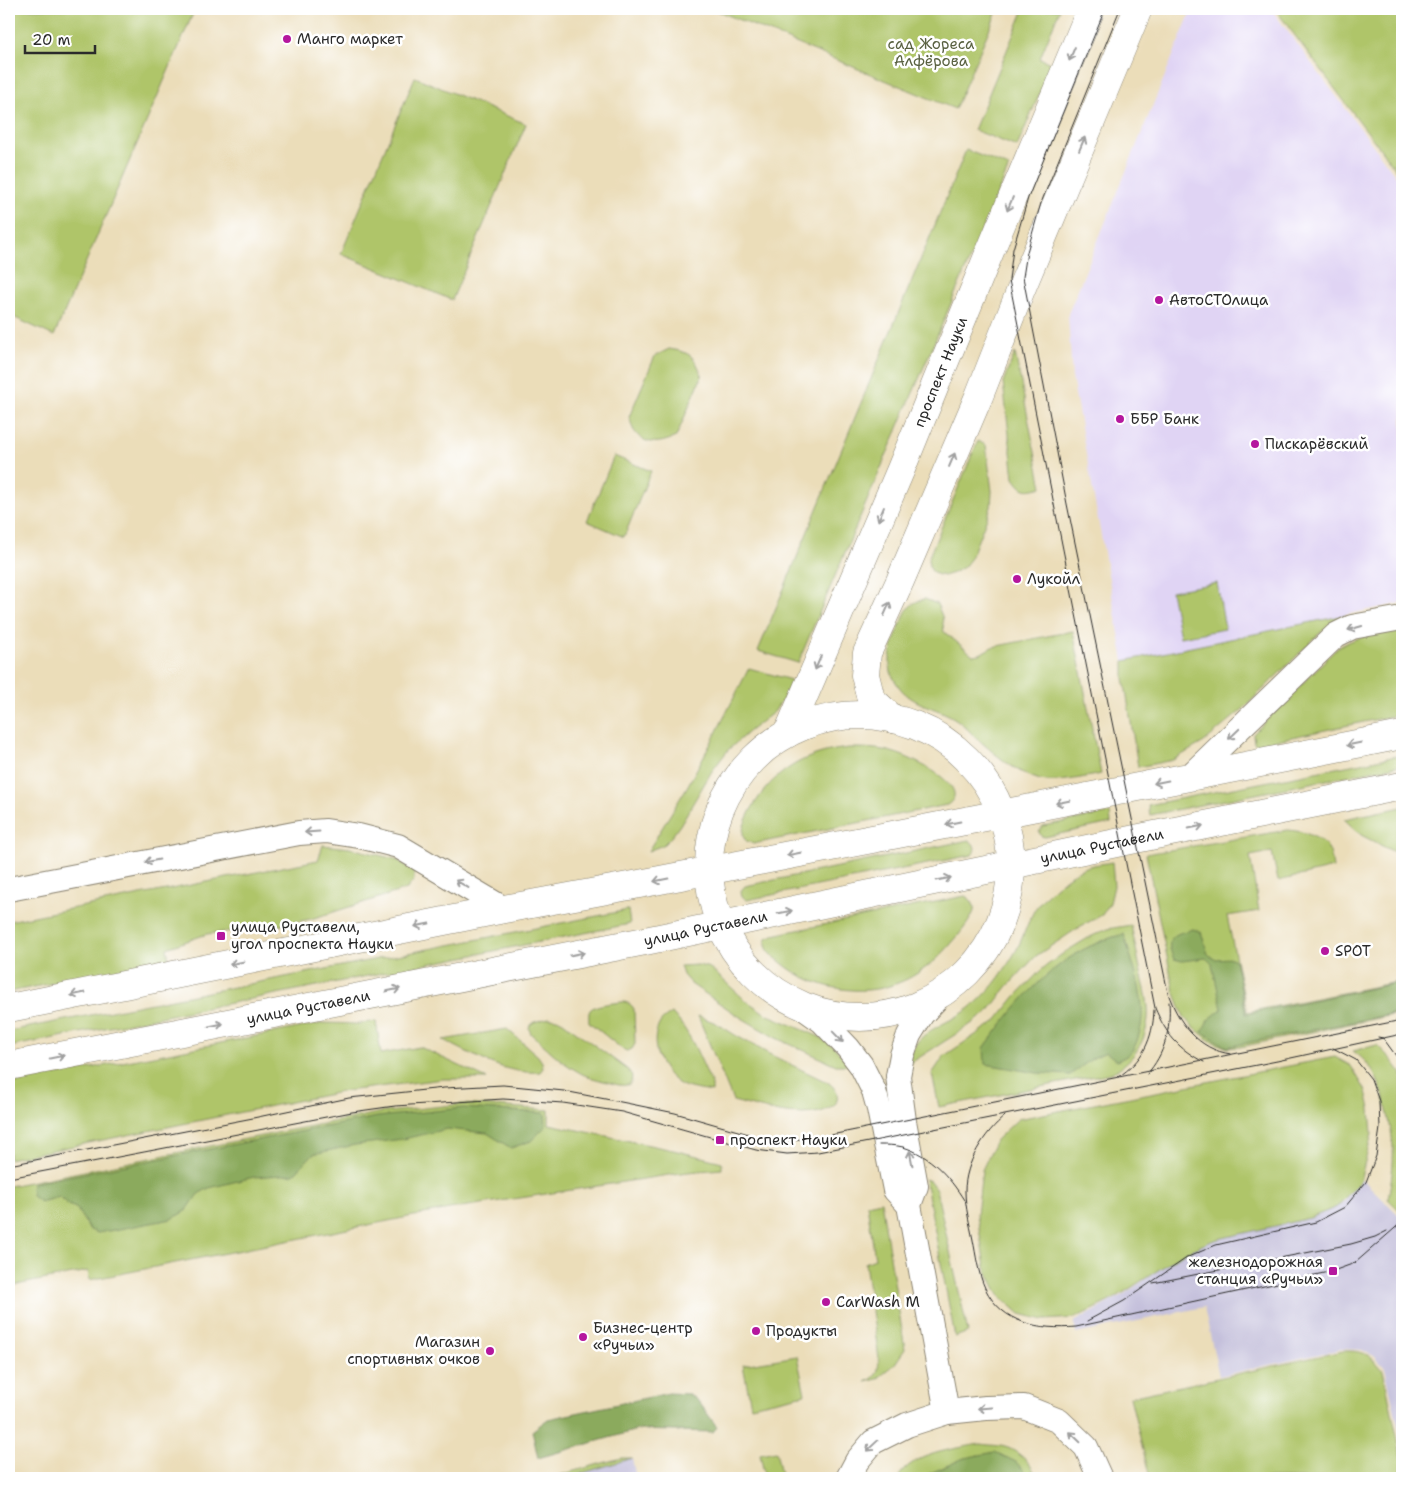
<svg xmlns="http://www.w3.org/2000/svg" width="1411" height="1487" font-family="'Shantell Sans',sans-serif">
<rect width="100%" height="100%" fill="#fff"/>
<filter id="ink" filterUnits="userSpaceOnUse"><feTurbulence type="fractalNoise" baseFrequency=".02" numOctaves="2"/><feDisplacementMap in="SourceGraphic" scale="10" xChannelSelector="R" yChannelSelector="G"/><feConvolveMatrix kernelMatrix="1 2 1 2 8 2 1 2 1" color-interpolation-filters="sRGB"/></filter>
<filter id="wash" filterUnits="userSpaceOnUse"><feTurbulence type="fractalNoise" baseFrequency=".0096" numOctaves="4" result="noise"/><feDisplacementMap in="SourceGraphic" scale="20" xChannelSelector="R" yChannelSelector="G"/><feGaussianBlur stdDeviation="1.12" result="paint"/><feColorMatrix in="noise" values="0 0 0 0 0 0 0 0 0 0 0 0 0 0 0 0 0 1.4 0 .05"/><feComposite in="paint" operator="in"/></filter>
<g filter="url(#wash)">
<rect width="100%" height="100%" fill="#ebddb9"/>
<!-- built -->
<polygon fill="#e0d4f4" points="1192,9 1271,9 1402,184 1402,603 1124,661 1072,377 1068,314"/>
<!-- industrial -->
<g fill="#c4c0db">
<polygon points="1362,1179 1402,1218 1402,1439 1401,1439 1385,1368 1374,1356 1362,1350 1342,1349 1219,1376 1204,1307 1076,1334 1074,1322 1121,1296 1185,1252 1214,1240 1314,1217 1342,1203"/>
<polygon points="632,1458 636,1478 566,1478"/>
</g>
<!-- green -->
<g fill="#afc569" stroke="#6d784a">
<polygon points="9,9 195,9 54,336 9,315"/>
<polygon points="713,9 998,9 955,109"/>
<polygon points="1024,9 1060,9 1040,58 1052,64 1017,147 974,130"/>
<polygon points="1275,9 1402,9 1402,178"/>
<polygon points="415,77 526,124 452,300 341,254"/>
<polygon points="966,150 1009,167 798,663 758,651"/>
<path d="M 669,349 C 690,352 695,356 702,376 L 676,437 C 662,443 646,447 635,432 C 632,429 631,421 629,417 L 655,356 Z"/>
<path d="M 1015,353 L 1042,487 C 1027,491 1023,492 1014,478 L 1003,382 Z"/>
<polygon points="978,441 986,445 992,491 991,507 971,558 964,567 953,573 943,576 933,573 929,566 928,559"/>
<polygon points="614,456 651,471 624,537 587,521"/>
<polygon points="1217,583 1225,629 1180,637 1171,591"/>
<path d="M 925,599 L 937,604 L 942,616 L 944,632 L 973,655 L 980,654 L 992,647 L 1073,631 L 1101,774 C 1085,777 1056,784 1040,780 C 1014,772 994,753 974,736 C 969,731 963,724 957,720 C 935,705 909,707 894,679 C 885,663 893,644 899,628 C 906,612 907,603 925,599 Z"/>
<polygon points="1346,615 1331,625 1319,634 1242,710 1204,742 1173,760 1138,767 1124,678 1124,661"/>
<path d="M 1402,629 L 1402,714 L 1258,744 L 1254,743 L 1253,734 L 1335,650 C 1355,635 1378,634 1402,629 Z"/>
<polygon points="749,668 791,680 785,696 774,712 748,732 728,750 712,771 680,825 672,836 663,845 648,851 687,787 712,741"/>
<path d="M 849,748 C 864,748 880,748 895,753 C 909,757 976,787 947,805 L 753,844 C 750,842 746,842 744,838 C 738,826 759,796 767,787 C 775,778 786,769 797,763 C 814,754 830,750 849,748 Z"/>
<polygon points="1402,755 1402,765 1150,815 1148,805"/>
<polygon points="1402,807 1402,856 1361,835 1344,819"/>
<polygon points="1110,813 1111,823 1045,837 1041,836 1039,832 1043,826"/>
<path d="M 1288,830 C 1303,831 1323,837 1330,852 C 1332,857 1332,863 1333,868 L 1278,881 L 1272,852 L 1250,856 L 1259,911 L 1227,916 L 1247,1012 L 1402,981 L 1402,1013 L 1240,1047 L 1227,1048 L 1209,1040 L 1193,1027 L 1184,1017 L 1174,991 L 1146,854 Z"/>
<path d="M 969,840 C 975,844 977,849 972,855 L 747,900 C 740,896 739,891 745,886 Z"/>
<polygon points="323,845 350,848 395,859 414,870 414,880 407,889 311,919 257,930 240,930 207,934 167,948 169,960 9,992 9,921 318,860"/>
<path d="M 1112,862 L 1114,886 L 1110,903 L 1102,915 L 1081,926 L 1036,956 L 1007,987 L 987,1013 L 964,1029 L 909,1064 C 911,1030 947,1026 970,1008 C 988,994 1001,976 1013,956 C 1022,942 1026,925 1034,911 C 1041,897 1071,872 1086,867 C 1094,864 1103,864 1112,862 Z"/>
<path d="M 965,896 C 971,899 975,904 974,911 C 970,924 947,949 937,959 C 926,968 912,978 898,983 C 862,998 814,989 783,964 C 775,957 762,950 767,938 L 773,935 Z"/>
<polygon points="628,910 630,924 9,1047 9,1031"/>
<path d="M 1131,925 C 1134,941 1138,957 1141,973 C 1144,985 1147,996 1148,1007 C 1150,1035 1136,1061 1111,1073 L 939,1107 L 932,1074 L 944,1056 L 995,1022 L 1016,996 L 1042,969 L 1065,952 L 1088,938 L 1107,929 Z"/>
<polygon points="698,965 710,968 744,999 766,1014 820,1037 835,1048 850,1065 836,1065 776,1038 740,1017 691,984 683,975 680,966"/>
<path d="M 622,1002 C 628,1002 631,1004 634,1009 L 635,1044 L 632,1049 L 627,1051 L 622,1049 L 589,1022 C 589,1018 588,1013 590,1010 C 595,1004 615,1003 622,1002 Z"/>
<path d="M 672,1013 C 692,1034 700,1059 712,1085 L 712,1092 C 701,1090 687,1089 678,1083 C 660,1071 648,1043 660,1023 C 662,1019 668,1016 672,1013 Z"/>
<path d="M 698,1016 L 716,1023 L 735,1035 L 769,1054 L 829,1083 C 835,1088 840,1094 836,1103 C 833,1108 826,1110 820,1112 C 789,1118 762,1108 733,1101 Z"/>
<path d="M 549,1018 L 557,1019 L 563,1022 L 628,1070 C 632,1075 633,1078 630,1084 C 622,1087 615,1084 607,1082 C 597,1079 586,1077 577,1071 C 560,1062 546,1046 531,1034 L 529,1029 L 530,1025 L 534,1022 Z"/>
<polygon points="376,1021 381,1054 420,1047 487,1079 443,1079 346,1091 9,1159 9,1084 324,1023 357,1024"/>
<path d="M 507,1029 L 538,1056 L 542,1062 L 543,1068 L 540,1072 C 505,1075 474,1055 443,1040 Z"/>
<path d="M 1377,1045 L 1390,1058 L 1402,1074 L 1402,1213 L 1388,1199 C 1391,1182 1394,1165 1393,1148 C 1393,1141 1391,1133 1390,1125 C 1385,1098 1378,1067 1353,1051 Z"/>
<polygon points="1335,1057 1351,1066 1366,1091 1370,1109 1372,1134 1360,1181 1337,1207 1310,1218 1214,1240 1186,1252 1112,1300 1075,1318 1044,1320 1020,1314 999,1295 985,1267 977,1215 982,1170 996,1140 1018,1119"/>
<polygon points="463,1104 549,1110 549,1124 673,1150 722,1162 722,1169 688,1172 449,1209 89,1280 88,1271 11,1286 9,1274 9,1186 378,1113"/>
<polygon points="925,1179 930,1181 936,1189 968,1332 955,1337"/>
<path d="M 881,1201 L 905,1349 L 894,1365 L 877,1379 L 866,1382 C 878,1376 878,1372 879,1359 L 865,1263 L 875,1259 L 867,1204 Z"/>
<path d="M 1343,1351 C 1365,1351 1368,1353 1383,1370 L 1402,1460 L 1399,1478 L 1150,1478 L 1130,1397 Z"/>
<polygon points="797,1356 805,1394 751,1406 743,1365"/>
<path d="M 980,1444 C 986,1445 993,1445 1000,1446 C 1016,1448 1032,1463 1037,1478 L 898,1478 C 911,1453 955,1449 980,1444 Z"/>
<polygon points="776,1451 782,1478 765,1478 760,1454"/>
<polygon points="621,1458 632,1458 566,1478 549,1478"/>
</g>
<!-- forest -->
<g fill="#8baa5d" stroke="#5b6a44">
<path d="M 1193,929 L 1201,932 L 1208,954 L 1214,959 L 1232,958 L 1235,960 L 1246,1014 L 1402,982 L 1402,1012 L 1227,1047 L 1202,1032 L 1208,1020 L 1222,1009 L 1212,964 L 1206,958 L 1182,961 L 1174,959 C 1163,937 1174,934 1193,929 Z"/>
<path d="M 1124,934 C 1133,968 1150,1004 1138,1038 C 1136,1044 1133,1051 1128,1055 C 1125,1057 1121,1059 1117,1061 L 1106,1052 L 1093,1058 L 1070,1075 L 1037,1073 L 985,1064 L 984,1048 C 1022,997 1059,950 1124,934 Z"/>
<polygon points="463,1108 545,1113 546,1126 531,1141 511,1148 487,1133 447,1129 403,1139 355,1145 313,1154 294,1174 254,1177 209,1188 198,1194 187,1210 172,1219 98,1233 90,1230 76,1208 68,1205 60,1197 40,1202 32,1196 31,1188 33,1183 377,1117"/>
<polygon points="669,1393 689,1394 699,1402 717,1427 713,1432 637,1430 538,1458 532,1431 548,1419"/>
<polygon points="995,1452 1016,1462 1030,1478 923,1478 924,1476 964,1458"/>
</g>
</g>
<g filter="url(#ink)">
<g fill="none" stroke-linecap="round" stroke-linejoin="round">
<defs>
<g id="street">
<polyline points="1189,777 1336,635 1352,627 1402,618"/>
<polyline points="9,889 299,833 326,831 359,836 398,846 504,909"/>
<polyline points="941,994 922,1014 909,1035 902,1055 898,1076 904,1121 916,1186 909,1205 947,1412"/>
<polyline points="801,1006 822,1021 848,1048 861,1065 874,1091 879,1109 895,1190 909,1205"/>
<polyline points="848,1478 857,1461 873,1442 907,1425 947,1412 986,1408 1024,1407 1059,1421 1086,1447 1100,1478"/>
</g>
<g id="secondary">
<circle cx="860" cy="866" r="151"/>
<polyline points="893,719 871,699 865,675 867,653 900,581 979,396 1020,292 1138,9"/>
<path id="s1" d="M 788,733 L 901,469 L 981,273 L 1091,9"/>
</g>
<g id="primary">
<polyline points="9,1008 504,909 634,885 1001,814 1402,735"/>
<path id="s2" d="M 9,1066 L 645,941 L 1145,837 L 1402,786"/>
</g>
</defs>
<!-- street casing -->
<use href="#street" stroke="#8b8472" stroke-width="26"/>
<!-- secondary casing -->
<use href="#secondary" stroke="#8b8472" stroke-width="29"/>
<!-- primary casing -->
<use href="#primary" stroke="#8b8472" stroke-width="29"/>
<!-- street -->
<use href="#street" stroke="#fff" stroke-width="24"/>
<!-- secondary -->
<use href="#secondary" stroke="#fff" stroke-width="28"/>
<!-- primary -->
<use href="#primary" stroke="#fff" stroke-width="28"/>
<!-- tram -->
<g stroke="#2b2b2b" stroke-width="1">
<path d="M 1105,9 L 1028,198 L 1013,249 L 1009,280 L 1155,1008 C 1166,1034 1178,1049 1204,1062"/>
<path d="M 1120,9 L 1041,203 L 1027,252 L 1023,277 L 1067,504 L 1168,993 C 1178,1022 1198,1050 1231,1054"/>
<polyline points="1378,1037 1383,1038 1402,1064"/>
<path d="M 1147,1074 C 1165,1054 1171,1029 1169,1002"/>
<path d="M 1118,1077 C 1143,1061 1153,1039 1154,1010"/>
<path d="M 1005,1116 C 984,1133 965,1163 965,1191 C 965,1207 970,1224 973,1240 C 976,1255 978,1273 985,1288 C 1002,1324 1040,1330 1076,1327 L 1333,1271 L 1355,1263 L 1402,1222"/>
<path d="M 879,1145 C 886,1145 895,1145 903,1147 C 930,1155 949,1176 964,1200"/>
<polyline points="9,1165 253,1118 349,1098 444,1088 503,1085 564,1091 626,1103 675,1113 759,1137 787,1140 816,1138 1402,1020"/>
<polyline points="9,1178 352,1112 395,1106 503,1099 563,1103 622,1112 756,1150 787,1154 818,1152 1277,1061 1402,1034"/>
<polyline points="1153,1283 1351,1244 1375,1237 1387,1231"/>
<polyline points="1087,1321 1124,1301 1188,1257 1216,1245 1316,1222 1345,1207 1366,1182 1376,1156 1380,1128 1379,1101 1371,1079 1356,1060 1333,1048"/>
</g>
</g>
<!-- one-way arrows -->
<defs><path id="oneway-shaft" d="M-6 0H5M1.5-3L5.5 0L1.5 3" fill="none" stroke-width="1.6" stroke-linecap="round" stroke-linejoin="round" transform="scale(1.25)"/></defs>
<g stroke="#a0a0a0">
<use href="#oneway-shaft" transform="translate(1072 54) rotate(113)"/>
<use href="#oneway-shaft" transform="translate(1082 144) rotate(-67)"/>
<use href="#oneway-shaft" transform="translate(1010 204) rotate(113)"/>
<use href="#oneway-shaft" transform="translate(952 460) rotate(-67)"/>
<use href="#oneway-shaft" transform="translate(881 514) rotate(113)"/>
<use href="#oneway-shaft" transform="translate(887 609) rotate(-66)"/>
<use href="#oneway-shaft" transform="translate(1355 628) rotate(164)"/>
<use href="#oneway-shaft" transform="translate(818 663) rotate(113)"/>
<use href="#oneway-shaft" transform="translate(1234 734) rotate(136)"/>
<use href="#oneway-shaft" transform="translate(1354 744) rotate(169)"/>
<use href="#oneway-shaft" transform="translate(1161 782) rotate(169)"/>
<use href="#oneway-shaft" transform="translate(1063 802) rotate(169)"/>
<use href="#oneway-shaft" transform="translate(953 823) rotate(169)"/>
<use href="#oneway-shaft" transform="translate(1196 827) rotate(-11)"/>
<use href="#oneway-shaft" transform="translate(312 832) rotate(176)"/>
<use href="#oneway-shaft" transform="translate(794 854) rotate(169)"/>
<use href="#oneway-shaft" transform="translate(152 861) rotate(169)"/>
<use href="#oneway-shaft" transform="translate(944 879) rotate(-12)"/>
<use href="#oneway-shaft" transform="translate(661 880) rotate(169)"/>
<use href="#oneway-shaft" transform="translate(462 884) rotate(-149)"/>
<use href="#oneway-shaft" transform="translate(785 912) rotate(-12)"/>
<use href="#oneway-shaft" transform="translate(422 925) rotate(169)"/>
<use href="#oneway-shaft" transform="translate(577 954) rotate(-11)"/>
<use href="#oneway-shaft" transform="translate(237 963) rotate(169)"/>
<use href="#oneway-shaft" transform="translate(393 990) rotate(-11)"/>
<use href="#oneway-shaft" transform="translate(78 994) rotate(169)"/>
<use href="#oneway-shaft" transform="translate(216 1025) rotate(-11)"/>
<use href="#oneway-shaft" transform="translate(838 1037) rotate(46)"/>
<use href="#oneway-shaft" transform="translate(57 1057) rotate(-11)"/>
<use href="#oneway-shaft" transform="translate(911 1158) rotate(-101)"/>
<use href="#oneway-shaft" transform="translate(985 1408) rotate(176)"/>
<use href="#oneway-shaft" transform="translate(1075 1437) rotate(-136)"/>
<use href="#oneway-shaft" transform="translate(872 1446) rotate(137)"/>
</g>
</g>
<!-- markers -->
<g fill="#b5179e" stroke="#fff" stroke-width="2">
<circle cx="287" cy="39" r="5"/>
<circle cx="1159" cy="300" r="5"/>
<circle cx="1120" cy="419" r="5"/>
<circle cx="1255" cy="444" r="5"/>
<circle cx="1017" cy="579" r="5"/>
<rect x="216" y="931" width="10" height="10" rx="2.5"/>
<circle cx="1325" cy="951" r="5"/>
<rect x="715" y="1135" width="10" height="10" rx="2.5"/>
<rect x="1328" y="1266" width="10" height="10" rx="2.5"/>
<circle cx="826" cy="1302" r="5"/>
<circle cx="756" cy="1331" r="5"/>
<circle cx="583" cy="1337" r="5"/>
<circle cx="490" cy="1351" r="5"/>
</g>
<g text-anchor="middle" stroke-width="5" stroke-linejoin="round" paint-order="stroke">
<!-- poi labels -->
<g font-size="15" fill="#2b2b2b" stroke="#fff" text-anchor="start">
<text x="297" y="44">Манго маркет</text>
<text x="1169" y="305">АвтоСТОлица</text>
<text x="1130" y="424">ББР Банк</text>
<text x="1265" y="449">Пискарёвский</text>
<text x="1027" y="584">Лукойл</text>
<text x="231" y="932">улица Руставели,<tspan x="231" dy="17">угол проспекта Науки</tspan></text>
<text x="1335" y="956">SPOT</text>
<text x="730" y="1145">проспект Науки</text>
<text x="1323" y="1267" text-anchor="end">железнодорожная<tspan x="1323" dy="17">станция «Ручьи»</tspan></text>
<text x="836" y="1307">CarWash M</text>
<text x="593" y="1333">Бизнес-центр<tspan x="593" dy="17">«Ручьи»</tspan></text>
<text x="766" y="1336">Продукты</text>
<text x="480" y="1347" text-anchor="end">Магазин<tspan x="480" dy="17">спортивных очков</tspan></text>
</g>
<!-- park labels -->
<g font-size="15" fill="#596141" stroke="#fff">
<text x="931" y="49">сад Жореса<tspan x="931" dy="17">Алфёрова</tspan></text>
</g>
<!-- street labels -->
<g font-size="15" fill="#2b2b2b" stroke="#fff">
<text dy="5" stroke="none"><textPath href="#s1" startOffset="392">проспект Науки</textPath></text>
<text dy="5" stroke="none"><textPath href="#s2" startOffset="1115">улица Руставели</textPath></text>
<text dy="5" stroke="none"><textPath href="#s2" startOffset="710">улица Руставели</textPath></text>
<text dy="5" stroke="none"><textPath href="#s2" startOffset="305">улица Руставели</textPath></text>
</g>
</g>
<!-- margin -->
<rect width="1411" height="1487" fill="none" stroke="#fff" stroke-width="30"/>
<!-- scale -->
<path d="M25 45v8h70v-8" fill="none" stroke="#2b2b2b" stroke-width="2.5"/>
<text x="32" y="45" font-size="15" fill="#2b2b2b" stroke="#ffffff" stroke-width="4" paint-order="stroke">20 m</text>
</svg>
